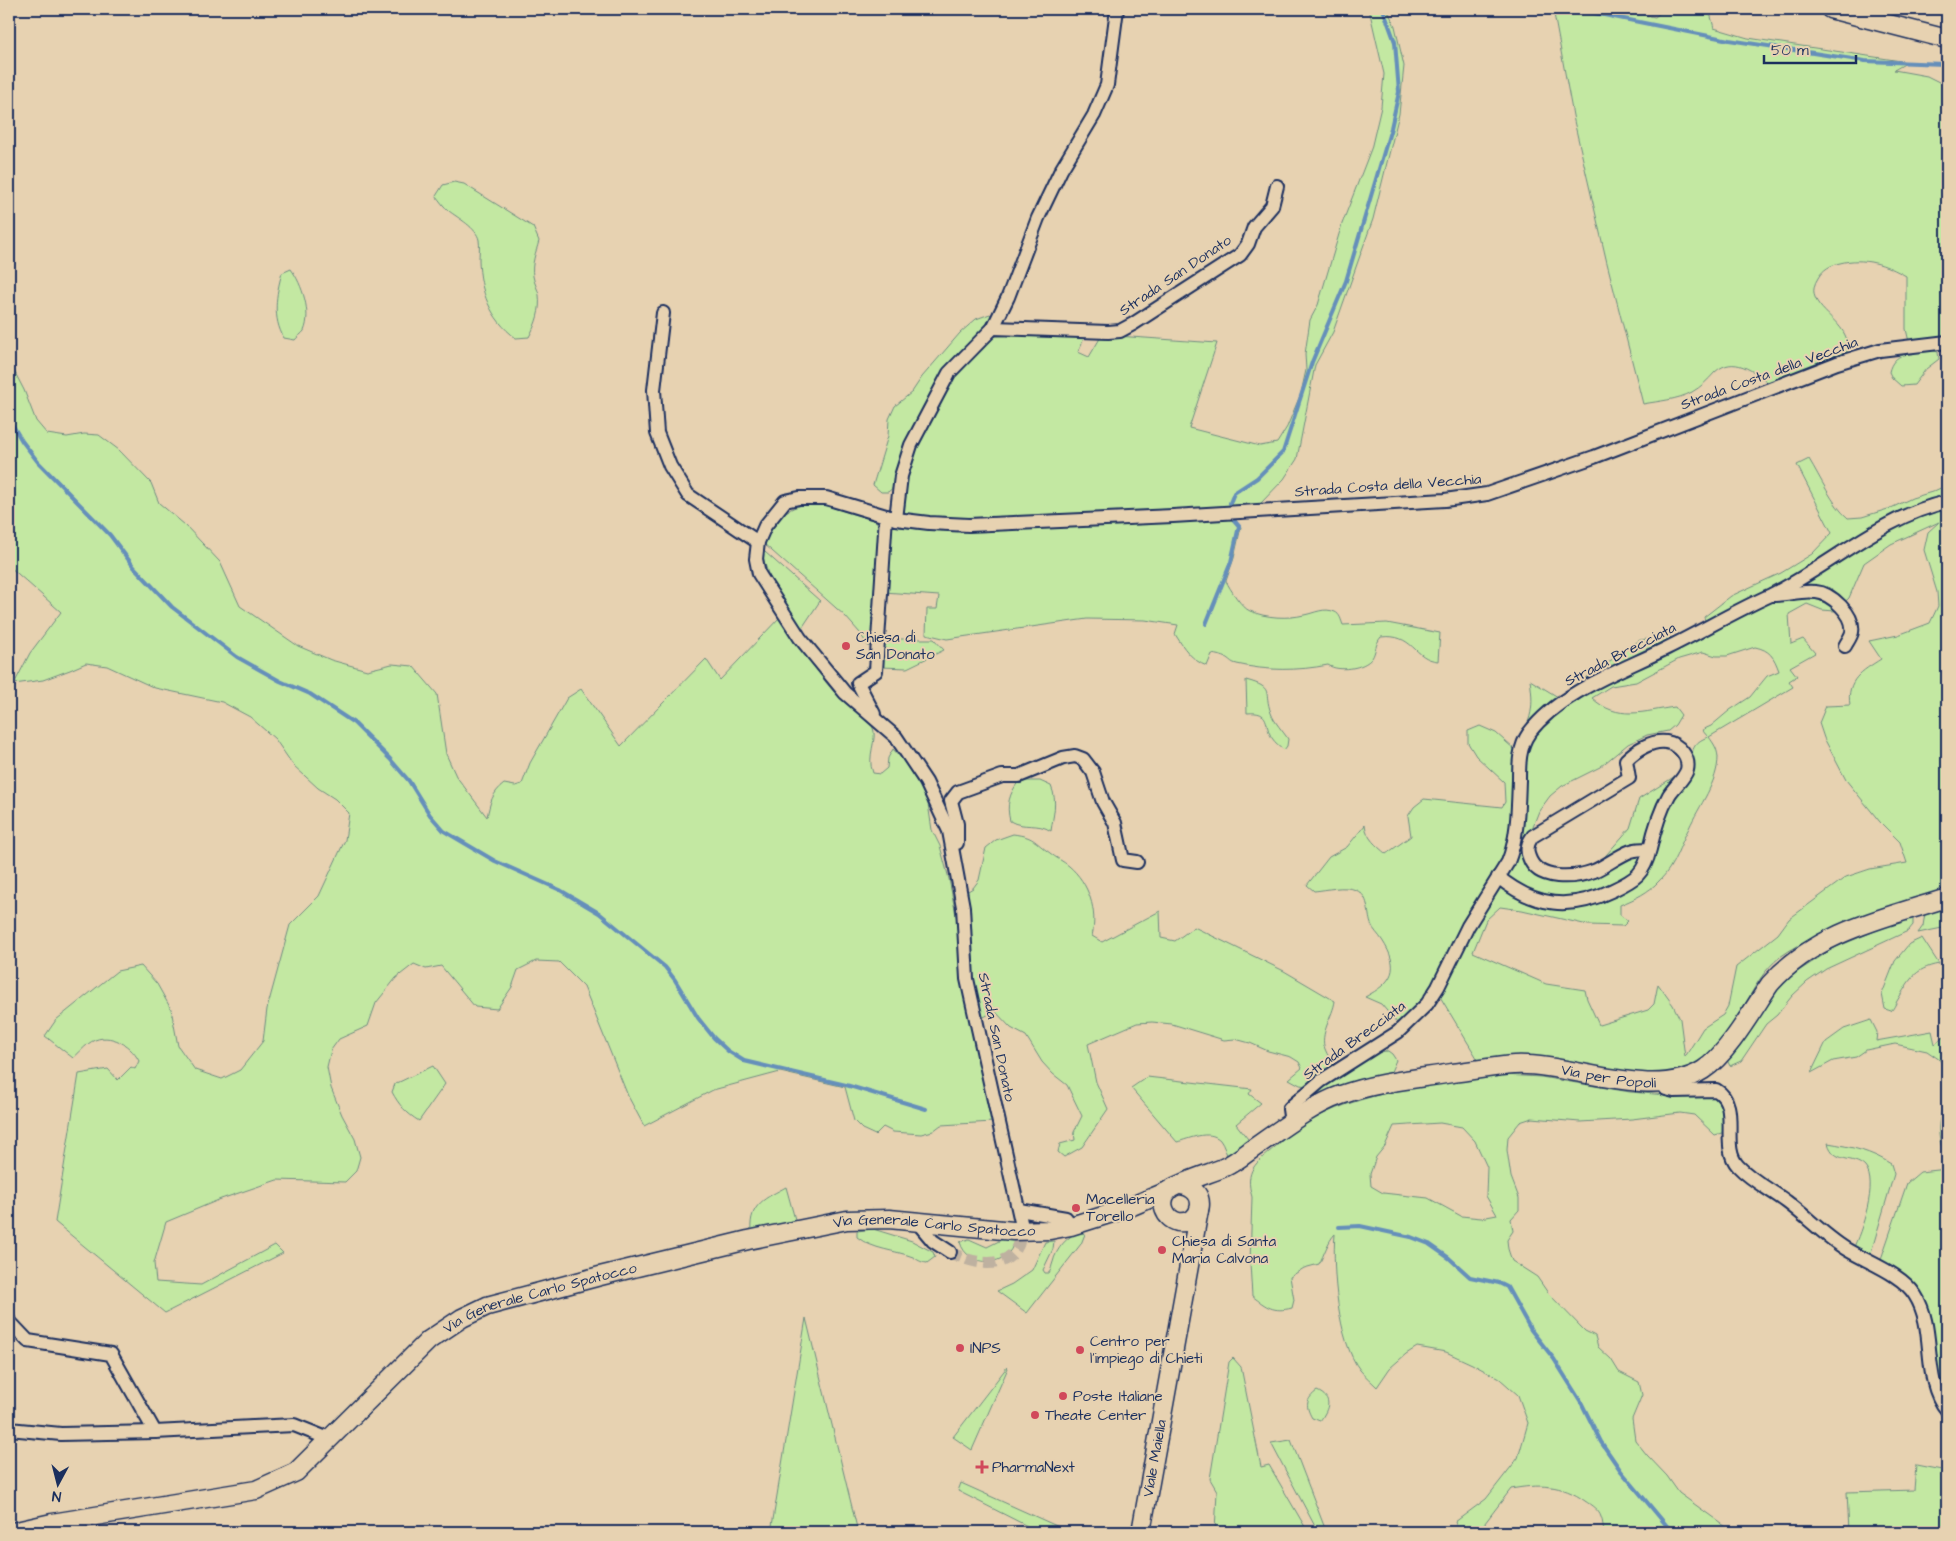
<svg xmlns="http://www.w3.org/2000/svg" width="1956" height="1541" font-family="'Architects Daughter',sans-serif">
<rect width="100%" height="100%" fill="#e7d2b1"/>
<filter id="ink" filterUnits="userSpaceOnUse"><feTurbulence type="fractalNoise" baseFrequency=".02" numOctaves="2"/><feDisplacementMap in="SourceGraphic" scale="10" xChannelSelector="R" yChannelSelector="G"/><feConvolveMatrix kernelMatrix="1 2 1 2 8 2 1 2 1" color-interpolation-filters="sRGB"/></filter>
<g filter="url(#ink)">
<!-- green -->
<g fill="#c3e8a2" stroke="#6f8c80" fill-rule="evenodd">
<polygon points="1369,9 1387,9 1395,26 1404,66 1399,114 1373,219 1333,332 1315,365 1297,459 1284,479 1260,504 1077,516 949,521 905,515 902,501 902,478 949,380 989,337 1011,335 1085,336 1078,352 1089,357 1102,335 1217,343 1189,428 1260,446 1277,443 1287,427 1301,393 1306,370 1305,354 1310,320 1318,305 1342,224 1371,149 1381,107 1384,74"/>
<path d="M 1533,9 L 1616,9 L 1655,17 L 1665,9 L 1709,9 L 1714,28 L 1748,38 L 1908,62 L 1894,70 L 1927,76 L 1945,85 L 1947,84 L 1947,338 L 1909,342 L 1906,329 L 1906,276 C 1885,264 1864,257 1840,263 C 1831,265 1823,269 1818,278 C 1802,303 1836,315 1845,335 C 1848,340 1848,348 1849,354 L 1770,384 C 1753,371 1734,355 1715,372 C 1708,380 1701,387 1692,392 C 1677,400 1659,401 1643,404 L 1607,263 L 1574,121 L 1554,14 Z"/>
<path d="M 454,182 L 464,184 L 533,227 L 539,241 C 536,252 531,264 533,276 C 534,283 538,289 539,295 C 541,310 536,324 529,337 L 516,338 C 490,319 480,291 479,260 C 479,254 480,246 479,240 C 477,228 458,218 449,211 C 444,207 440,201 436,196 L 443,185 Z"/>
<path d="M 291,269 C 302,284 312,313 304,331 C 302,334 297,337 295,340 L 284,338 C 272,318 276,294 282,273 Z"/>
<polygon points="990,314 994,318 989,329 951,365 894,487 888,492 881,492 873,485 888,436 889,419 895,406 912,392 922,377 960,333 976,319"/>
<path d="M 1928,349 L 1938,352 L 1939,359 L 1926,369 L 1914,385 L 1901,386 L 1892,378 L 1889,372 C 1893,353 1911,352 1928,349 Z"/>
<path d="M 9,361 L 24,390 L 36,421 L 47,434 L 67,437 L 84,434 L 99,435 L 119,450 L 151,483 L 159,503 L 185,525 L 220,562 L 240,606 L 298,646 L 331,660 L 367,670 L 392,664 L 413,666 L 437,694 L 446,754 L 456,776 L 487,817 C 490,803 492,793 504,784 L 515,786 L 522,784 L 530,763 L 567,698 L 581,689 L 621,746 L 706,659 L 720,680 L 781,616 C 798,641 814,669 834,692 C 842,701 869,721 873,728 C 878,739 866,756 873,773 L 880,774 L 887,768 L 888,758 L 893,749 L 902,759 L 927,797 L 932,830 L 940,846 L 949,879 L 960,936 L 964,996 L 993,1122 L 941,1125 L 933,1131 L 921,1134 L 893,1132 L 883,1127 L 875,1135 L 862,1129 L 854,1121 L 845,1087 L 780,1072 L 713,1090 L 644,1126 L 628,1096 L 584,987 L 559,962 L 536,961 L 518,970 L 512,987 L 497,1009 L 475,1007 L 441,966 L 426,969 L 414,964 L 396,978 L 376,1003 L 368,1026 L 339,1039 L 331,1050 L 327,1067 L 331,1088 L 342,1115 L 355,1139 L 360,1157 L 356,1171 L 345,1182 L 277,1180 L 221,1199 L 166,1222 L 154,1263 L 156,1282 L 201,1285 L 275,1245 L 283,1253 L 165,1313 L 55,1222 L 79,1074 L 108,1069 L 118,1080 L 131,1067 L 135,1069 L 139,1061 C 130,1043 106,1030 88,1044 C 83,1048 78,1054 73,1058 L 45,1036 L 56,1020 L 117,971 L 141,966 L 157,984 L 171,1009 L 178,1046 L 195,1070 L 222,1079 L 240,1070 L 263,1041 L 267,1009 L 290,925 L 319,896 L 345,840 L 349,813 L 335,799 L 318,788 L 293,765 L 275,739 L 250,717 L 222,702 L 155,688 L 107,666 L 86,663 L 70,670 L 43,680 L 14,684 L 30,653 L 61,612 L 9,566 Z"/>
<path d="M 1809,459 C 1820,477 1833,506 1848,518 L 1862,517 L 1891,508 L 1912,498 L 1932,492 L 1947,485 L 1947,504 L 1922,513 L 1947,507 L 1947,892 C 1918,902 1889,912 1860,922 C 1833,931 1803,940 1780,957 C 1765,969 1757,983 1748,999 C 1730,1030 1705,1068 1668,1077 L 1469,1065 L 1477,1058 L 1439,995 L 1441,990 L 1430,988 L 1417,1007 L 1398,1024 L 1381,1004 L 1365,997 C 1393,982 1401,969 1382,940 C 1379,935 1373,930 1371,924 C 1367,913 1370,896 1356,890 C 1344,885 1327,890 1314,891 L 1307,885 L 1329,857 L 1347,847 L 1365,825 C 1367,839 1376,845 1386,854 L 1411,836 L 1408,816 L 1414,807 L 1424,799 L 1502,807 L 1505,802 L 1504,782 L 1476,756 L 1468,743 L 1468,731 L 1480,726 L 1496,733 L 1514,749 C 1530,722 1535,712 1530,680 L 1558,697 L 1640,640 L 1665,637 L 1691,639 L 1707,629 L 1704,617 L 1731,596 L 1781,573 L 1812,554 L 1832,533 L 1797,465 ZM 1939,522 L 1928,532 L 1924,550 L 1937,592 L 1938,606 L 1930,623 L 1898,635 L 1869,641 L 1881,659 C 1862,671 1846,680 1850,705 L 1826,706 L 1819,723 L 1824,738 L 1846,780 L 1880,822 L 1900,842 L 1907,863 L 1870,869 L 1846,877 L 1789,919 L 1778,934 L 1736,967 L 1728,1006 L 1723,1015 L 1703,1028 L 1685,1057 L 1680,1019 L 1673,1005 L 1658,984 L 1654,1004 L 1648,1010 L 1599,1025 L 1587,999 L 1585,990 L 1546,984 L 1473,952 L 1486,920 L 1500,907 L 1522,910 L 1588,925 L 1623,926 L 1628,921 L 1620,915 L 1620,905 C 1635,899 1649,892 1659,881 C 1675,866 1679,846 1689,828 C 1699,806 1718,782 1718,757 C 1717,748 1714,744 1709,737 L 1793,687 L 1789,681 L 1797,676 L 1790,667 L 1815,653 L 1803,639 L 1791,644 L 1789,614 L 1807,604 L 1822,610 L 1835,611 L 1849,598 L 1864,563 L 1891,544 ZM 1755,647 C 1770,650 1774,657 1779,671 L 1767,676 L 1750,697 L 1730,710 L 1711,726 L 1702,730 L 1708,737 C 1693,742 1691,751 1691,766 L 1639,799 L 1630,828 L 1599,863 L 1550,879 L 1526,844 L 1539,811 L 1550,796 L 1562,786 L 1600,767 L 1628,744 L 1647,735 L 1668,731 L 1675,725 L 1681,715 L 1675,707 C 1644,711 1618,722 1592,698 L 1611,686 L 1636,682 L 1679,659 L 1703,652 L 1716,656 L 1727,656 Z"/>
<path d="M 810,504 L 828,506 L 876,521 L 879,526 L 872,645 L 868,646 L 860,633 L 845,616 L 763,543 C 771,521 786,506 810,504 Z"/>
<path d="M 1234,518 L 1241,527 L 1234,558 L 1226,581 C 1230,589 1242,608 1250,611 C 1266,618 1288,619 1304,615 C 1315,613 1324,607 1335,612 C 1340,614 1341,620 1343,625 L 1387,623 L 1440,633 L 1438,661 C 1413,659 1414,633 1381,637 C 1375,644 1376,652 1372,658 C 1364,669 1338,672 1328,665 C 1298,671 1266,671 1237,664 C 1232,663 1231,661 1227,658 C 1223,656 1216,655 1212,654 L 1207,666 C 1192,661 1183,647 1175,634 L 1178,625 L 1145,620 L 1087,619 L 947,639 L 926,634 L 927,609 L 937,609 L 939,596 L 884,592 L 888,527 L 892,526 L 918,529 L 982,530 Z"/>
<path d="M 762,551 L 765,552 L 820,601 L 800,631 C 784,605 767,582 762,551 Z"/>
<polygon points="882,639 934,639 944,650 907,668 881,667"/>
<path d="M 1246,680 C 1275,688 1263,691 1271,713 C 1274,722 1283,731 1288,739 L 1287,746 L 1284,750 C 1280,746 1275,743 1272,738 C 1263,724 1272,711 1247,713 Z"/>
<path d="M 1019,781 L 1040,781 L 1051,786 C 1058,802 1053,815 1051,831 C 1038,822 1023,829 1010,821 C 1006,805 1009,794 1019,781 Z"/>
<path d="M 1013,834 C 1035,837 1033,841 1050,853 C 1056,858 1063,861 1069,866 C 1089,883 1098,911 1092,936 L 1102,942 L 1160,911 L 1161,938 L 1175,941 L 1194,927 L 1284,971 L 1335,1001 C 1333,1016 1319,1034 1325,1049 C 1327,1055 1332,1061 1335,1067 L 1308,1086 L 1300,1085 L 1289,1079 L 1302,1068 L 1299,1062 L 1291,1057 L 1268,1051 L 1250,1043 L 1235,1039 L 1224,1040 L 1172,1024 L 1152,1022 L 1137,1023 L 1088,1044 L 1096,1082 L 1108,1109 L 1082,1147 L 1064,1157 L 1058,1152 L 1060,1144 L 1075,1140 L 1074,1132 L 1082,1116 L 1067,1085 L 1053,1074 L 1042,1062 L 1026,1036 L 1011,1028 L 995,1011 L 982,1018 L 971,979 L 963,894 L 973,888 L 979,880 L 986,848 L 996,840 Z"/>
<polygon points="1947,905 1947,927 1918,933 1923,926 1925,913"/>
<polygon points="1913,915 1913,925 1908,931 1826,969 1807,982 1792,996 1777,1015 1766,1024 1741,1061 1730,1066 1727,1060 1780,983 1834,948"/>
<path d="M 1922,938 L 1939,964 C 1913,969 1910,980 1897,1001 C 1895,1005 1894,1008 1891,1011 L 1885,1009 L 1882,994 L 1895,961 L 1909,944 Z"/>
<polygon points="1871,1020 1877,1032 1876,1041 1932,1031 1935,1044 1947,1034 1947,1075 1940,1060 1927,1051 1895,1044 1866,1050 1856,1057 1833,1061 1811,1073 1826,1042 1844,1029"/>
<path d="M 1388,1051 L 1392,1054 L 1396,1060 L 1390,1074 L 1317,1098 L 1318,1090 C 1335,1079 1368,1051 1388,1051 Z"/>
<path d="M 433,1066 L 445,1084 L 419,1121 C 406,1113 399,1105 392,1092 L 395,1084 Z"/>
<path d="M 1503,1075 L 1541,1077 L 1630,1092 L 1667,1095 L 1711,1092 L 1725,1103 L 1725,1132 L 1715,1135 L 1694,1115 L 1680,1113 L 1632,1119 L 1580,1122 L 1532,1118 L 1520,1122 L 1508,1137 L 1507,1150 L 1511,1177 L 1519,1198 L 1519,1210 L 1511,1219 L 1513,1231 L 1507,1240 L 1508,1249 L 1512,1261 L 1537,1277 L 1548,1293 L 1585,1331 L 1595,1336 L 1598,1347 L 1611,1359 L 1619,1372 L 1639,1382 L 1642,1395 L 1632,1419 L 1635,1440 L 1647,1455 L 1667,1476 L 1679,1493 L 1733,1532 L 1604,1532 C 1603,1528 1603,1521 1601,1517 C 1599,1510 1591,1505 1585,1501 C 1562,1484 1538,1484 1511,1489 L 1478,1532 L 1459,1532 L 1455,1522 L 1486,1499 L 1518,1458 L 1528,1423 L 1518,1395 L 1500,1379 L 1472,1364 L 1446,1352 L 1417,1347 L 1406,1354 L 1390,1368 L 1377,1387 C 1372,1382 1365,1376 1360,1370 C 1338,1342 1332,1269 1335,1234 C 1328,1241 1324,1255 1319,1264 L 1304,1268 L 1290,1277 L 1294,1300 L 1292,1308 C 1273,1313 1267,1307 1252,1296 L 1250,1263 L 1252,1197 C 1244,1170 1256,1163 1275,1147 C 1283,1140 1292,1131 1301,1126 C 1361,1089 1435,1085 1503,1075 ZM 1440,1123 L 1462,1127 L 1475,1141 L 1487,1167 L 1486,1196 L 1497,1215 L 1481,1218 L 1461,1216 L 1428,1198 L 1383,1193 L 1371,1186 L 1370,1174 L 1376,1157 L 1385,1146 L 1394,1126 Z"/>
<path d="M 1147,1077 L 1252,1089 L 1249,1094 L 1261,1103 L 1236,1124 L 1252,1144 L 1229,1159 C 1226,1154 1224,1145 1220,1140 C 1209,1129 1189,1139 1177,1142 L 1131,1088 Z"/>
<path d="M 1947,1097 L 1947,1160 C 1935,1134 1937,1122 1947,1097 Z"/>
<path d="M 1828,1143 C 1852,1147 1871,1151 1891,1164 L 1894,1174 L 1870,1256 L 1853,1249 C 1861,1232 1879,1183 1865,1167 C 1853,1155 1834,1164 1828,1143 Z"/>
<polygon points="1947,1169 1947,1399 1941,1381 1925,1308 1880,1262 1907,1183 1920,1172"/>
<path d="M 786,1187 L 796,1223 L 751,1231 C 749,1204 766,1198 786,1187 Z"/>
<path d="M 873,1229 L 912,1241 L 933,1252 L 935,1257 L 927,1263 C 920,1262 918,1260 913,1257 C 895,1250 873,1250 857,1237 L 857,1231 Z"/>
<path d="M 1080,1232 L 1085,1234 L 1081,1244 L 1027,1313 L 997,1291 L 1012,1284 L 1032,1270 L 1045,1242 L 1054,1241 L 1053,1249 L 1043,1270 L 1045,1273 L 1049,1273 C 1052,1268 1051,1267 1053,1262 C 1056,1249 1068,1235 1080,1232 Z"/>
<path d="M 969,1239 L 987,1247 L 1003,1239 L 1014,1240 C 1011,1268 967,1269 960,1242 Z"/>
<polygon points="806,1318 858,1532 771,1532"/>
<polygon points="1233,1358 1241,1367 1261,1467 1269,1465 1308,1532 1215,1532 1217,1491 1210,1479 1229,1362"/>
<polygon points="1007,1367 1008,1368 972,1450 953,1437"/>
<path d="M 1317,1391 C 1333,1398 1329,1408 1320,1421 L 1312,1418 C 1305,1406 1306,1399 1317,1391 Z"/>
<polygon points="1291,1440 1326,1531 1325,1532 1318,1532 1271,1443"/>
<polygon points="1916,1465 1947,1471 1947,1532 1849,1532 1847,1492 1914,1490"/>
<polygon points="961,1483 1061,1528 1061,1532 1039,1532 958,1491"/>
</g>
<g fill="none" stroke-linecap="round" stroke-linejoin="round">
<!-- stream -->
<g stroke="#658fba" stroke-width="4">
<polyline points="1574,9 1729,40 1865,61 1944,64 1947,68"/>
<polyline points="9,419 22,441 38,462 110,535 134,567 172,607 237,657 280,681 310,694 354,723 390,759 409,781 430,815 444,831 495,861 560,890 599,913 665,967 675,980 698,1018 714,1038 728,1051 744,1061 846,1085 926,1109"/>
<polyline points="1230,503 1234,493 1257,478 1283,452 1312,362 1346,281 1391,128 1399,92 1395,42 1383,9"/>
<polyline points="1206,624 1231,562 1239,526 1232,518"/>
<polyline points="1339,1227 1360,1226 1411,1237 1429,1244 1449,1258 1470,1277 1499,1283 1507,1287 1531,1330 1554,1359 1581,1402 1601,1442 1621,1471 1672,1532"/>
</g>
<!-- street-tunnel -->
<path stroke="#beb1a0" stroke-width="12" stroke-dasharray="12 6" stroke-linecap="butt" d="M 950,1252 C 982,1269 1024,1271 1021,1222"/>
<defs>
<g id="street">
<polyline points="663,313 654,390 657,433 670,466 688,495 758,542"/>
<polyline points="993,328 1108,332 1120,331 1133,324 1240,255 1248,244 1254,227 1272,206 1277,186"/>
<polyline points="896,519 901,476 911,445 949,373 993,328 1008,297 1038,218 1061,170 1094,115 1107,85 1117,9"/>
<path d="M 1773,595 C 1787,595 1802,590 1816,592 C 1831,593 1855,615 1852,632 C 1851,637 1847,642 1845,646"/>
<polyline points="874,714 858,683 876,671 886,516"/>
<polyline points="957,843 957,824 951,801 958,792 1002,776 1019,776 1063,758 1075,756 1083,759 1093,772 1103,802 1115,823 1123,860 1137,862"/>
<path d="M 1498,877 C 1535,907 1570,911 1613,890 C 1636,879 1644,874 1650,849 C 1643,849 1637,849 1631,851 C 1618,856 1607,865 1594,871 C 1575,878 1537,882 1529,857 C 1526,850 1528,842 1533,836 L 1629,778 L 1626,760 C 1636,750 1652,740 1666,742 C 1679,744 1690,757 1687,770 C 1684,779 1674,787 1669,795 C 1660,811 1654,831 1650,849"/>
<path d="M 1661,1082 L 1666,1089 L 1674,1091 L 1716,1090 C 1742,1105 1719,1146 1738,1166 C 1752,1181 1771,1190 1787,1202 C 1807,1217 1825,1236 1846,1249 C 1867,1262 1902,1274 1915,1295 C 1937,1329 1921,1379 1947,1410"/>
<path d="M 1291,1123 L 1289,1109 L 1294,1104 L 1321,1081 L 1398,1032 L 1427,1004 L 1438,987 L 1468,926 L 1508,862 C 1518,837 1518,807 1519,780 C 1519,764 1519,747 1529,733 C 1561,691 1621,671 1667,648 C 1702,631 1735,611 1771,595 C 1828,567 1884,515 1947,502"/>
<polyline points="1019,1210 1066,1218 1071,1226"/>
<polyline points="917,1222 933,1241 950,1252"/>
<polyline points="1021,1222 967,979 963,907 949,831 926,782 896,737 845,693 800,638 759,574 756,559 758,542 765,526 785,501 799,498 826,498 896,519 929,523 969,525 1173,516 1445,500 1487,494 1594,457 1837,363 1880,350 1947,342"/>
<polyline points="9,1321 28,1341 111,1354 155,1432"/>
<polyline points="9,1429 61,1434 155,1432 294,1425 329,1439"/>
</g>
<g id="secondary">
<polyline points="1830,9 1947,39"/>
<path id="s1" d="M 1181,1185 C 1210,1189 1203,1226 1178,1222 C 1165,1219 1158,1202 1168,1191 C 1173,1185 1214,1172 1225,1167 C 1234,1163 1243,1156 1251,1150 C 1277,1132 1312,1105 1341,1095 C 1377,1082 1415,1079 1452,1073 C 1473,1071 1494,1066 1514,1065 C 1571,1062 1652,1102 1703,1070 C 1728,1054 1753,1009 1770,984 C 1816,932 1884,918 1947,898"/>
<path id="s2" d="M 12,1532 L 52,1523 L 256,1490 L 296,1472 L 429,1340 L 462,1318 L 487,1306 L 600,1276 L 748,1240 L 847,1220 L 889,1219 L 1013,1231 L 1050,1230 L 1071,1226 L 1125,1209 L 1168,1191"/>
<path id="s3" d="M 1141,1532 L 1199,1210"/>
</g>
</defs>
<!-- street casing -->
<use href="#street" stroke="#1b2f5e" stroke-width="16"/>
<!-- secondary casing -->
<use href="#secondary" stroke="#1b2f5e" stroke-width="21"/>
<!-- street -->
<use href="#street" stroke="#e7d2b1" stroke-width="12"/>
<!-- secondary -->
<use href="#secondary" stroke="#e7d2b1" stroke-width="18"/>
</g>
</g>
<!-- markers -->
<g fill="#d1495b" stroke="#e7d2b1" stroke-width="2">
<circle cx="846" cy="646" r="5"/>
<circle cx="1076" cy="1208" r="5"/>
<circle cx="1162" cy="1250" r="5"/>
<circle cx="960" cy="1348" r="5"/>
<circle cx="1080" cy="1350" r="5"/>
<circle cx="1063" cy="1396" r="5"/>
<circle cx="1035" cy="1415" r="5"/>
<path d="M979.5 1459.5h5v5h5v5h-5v5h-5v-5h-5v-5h5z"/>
</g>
<g text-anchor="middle" stroke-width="4" stroke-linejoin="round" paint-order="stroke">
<!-- street labels -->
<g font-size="15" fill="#1b2f5e" stroke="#e7d2b1">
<text transform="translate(1175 275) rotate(-34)" y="5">Strada San Donato</text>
<text transform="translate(1769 373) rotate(-20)" y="5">Strada Costa della Vecchia</text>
<text transform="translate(1388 485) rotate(-4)" y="5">Strada Costa della Vecchia</text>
<text transform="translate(1620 654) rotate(-27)" y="5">Strada Brecciata</text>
<text transform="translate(997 1037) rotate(78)" y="5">Strada San Donato</text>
<text transform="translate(1354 1040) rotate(-36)" y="5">Strada Brecciata</text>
<text dy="5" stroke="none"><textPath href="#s1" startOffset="571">Via per Popoli</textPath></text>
<text dy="5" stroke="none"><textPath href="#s2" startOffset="1004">Via Generale Carlo Spatocco</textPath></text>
<text dy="5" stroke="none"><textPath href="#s2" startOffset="599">Via Generale Carlo Spatocco</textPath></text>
<text dy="5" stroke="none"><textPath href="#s3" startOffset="75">Viale Maiella</textPath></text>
</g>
<!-- poi labels -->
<g font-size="15" fill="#1b2f5e" stroke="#e7d2b1" text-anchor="start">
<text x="856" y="642">Chiesa di<tspan x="856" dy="17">San Donato</tspan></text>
<text x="1086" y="1204">Macelleria<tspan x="1086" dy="17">Torello</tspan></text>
<text x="1172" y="1246">Chiesa di Santa<tspan x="1172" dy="17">Maria Calvona</tspan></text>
<text x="1090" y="1346">Centro per<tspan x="1090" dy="17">l'impiego di Chieti</tspan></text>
<text x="970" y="1353">INPS</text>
<text x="1073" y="1401">Poste Italiane</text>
<text x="1045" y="1420">Theate Center</text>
<text x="992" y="1472">PharmaNext</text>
</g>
</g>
<!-- margin -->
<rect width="1956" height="1541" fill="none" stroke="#e7d2b1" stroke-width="30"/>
<rect x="15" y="15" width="1926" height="1511" fill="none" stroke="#1b2f5e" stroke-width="2" filter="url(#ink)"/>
<!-- north arrow -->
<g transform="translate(58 1484) rotate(187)" stroke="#e7d2b1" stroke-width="4" paint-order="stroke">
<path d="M0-4L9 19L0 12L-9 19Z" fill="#1b2f5e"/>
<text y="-8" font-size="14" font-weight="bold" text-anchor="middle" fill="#1b2f5e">N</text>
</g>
<!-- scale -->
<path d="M1764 55v8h92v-8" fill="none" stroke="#1b2f5e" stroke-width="2.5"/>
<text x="1771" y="55" font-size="15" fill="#1b2f5e" stroke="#e7d2b1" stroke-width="4" paint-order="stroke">50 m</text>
</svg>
